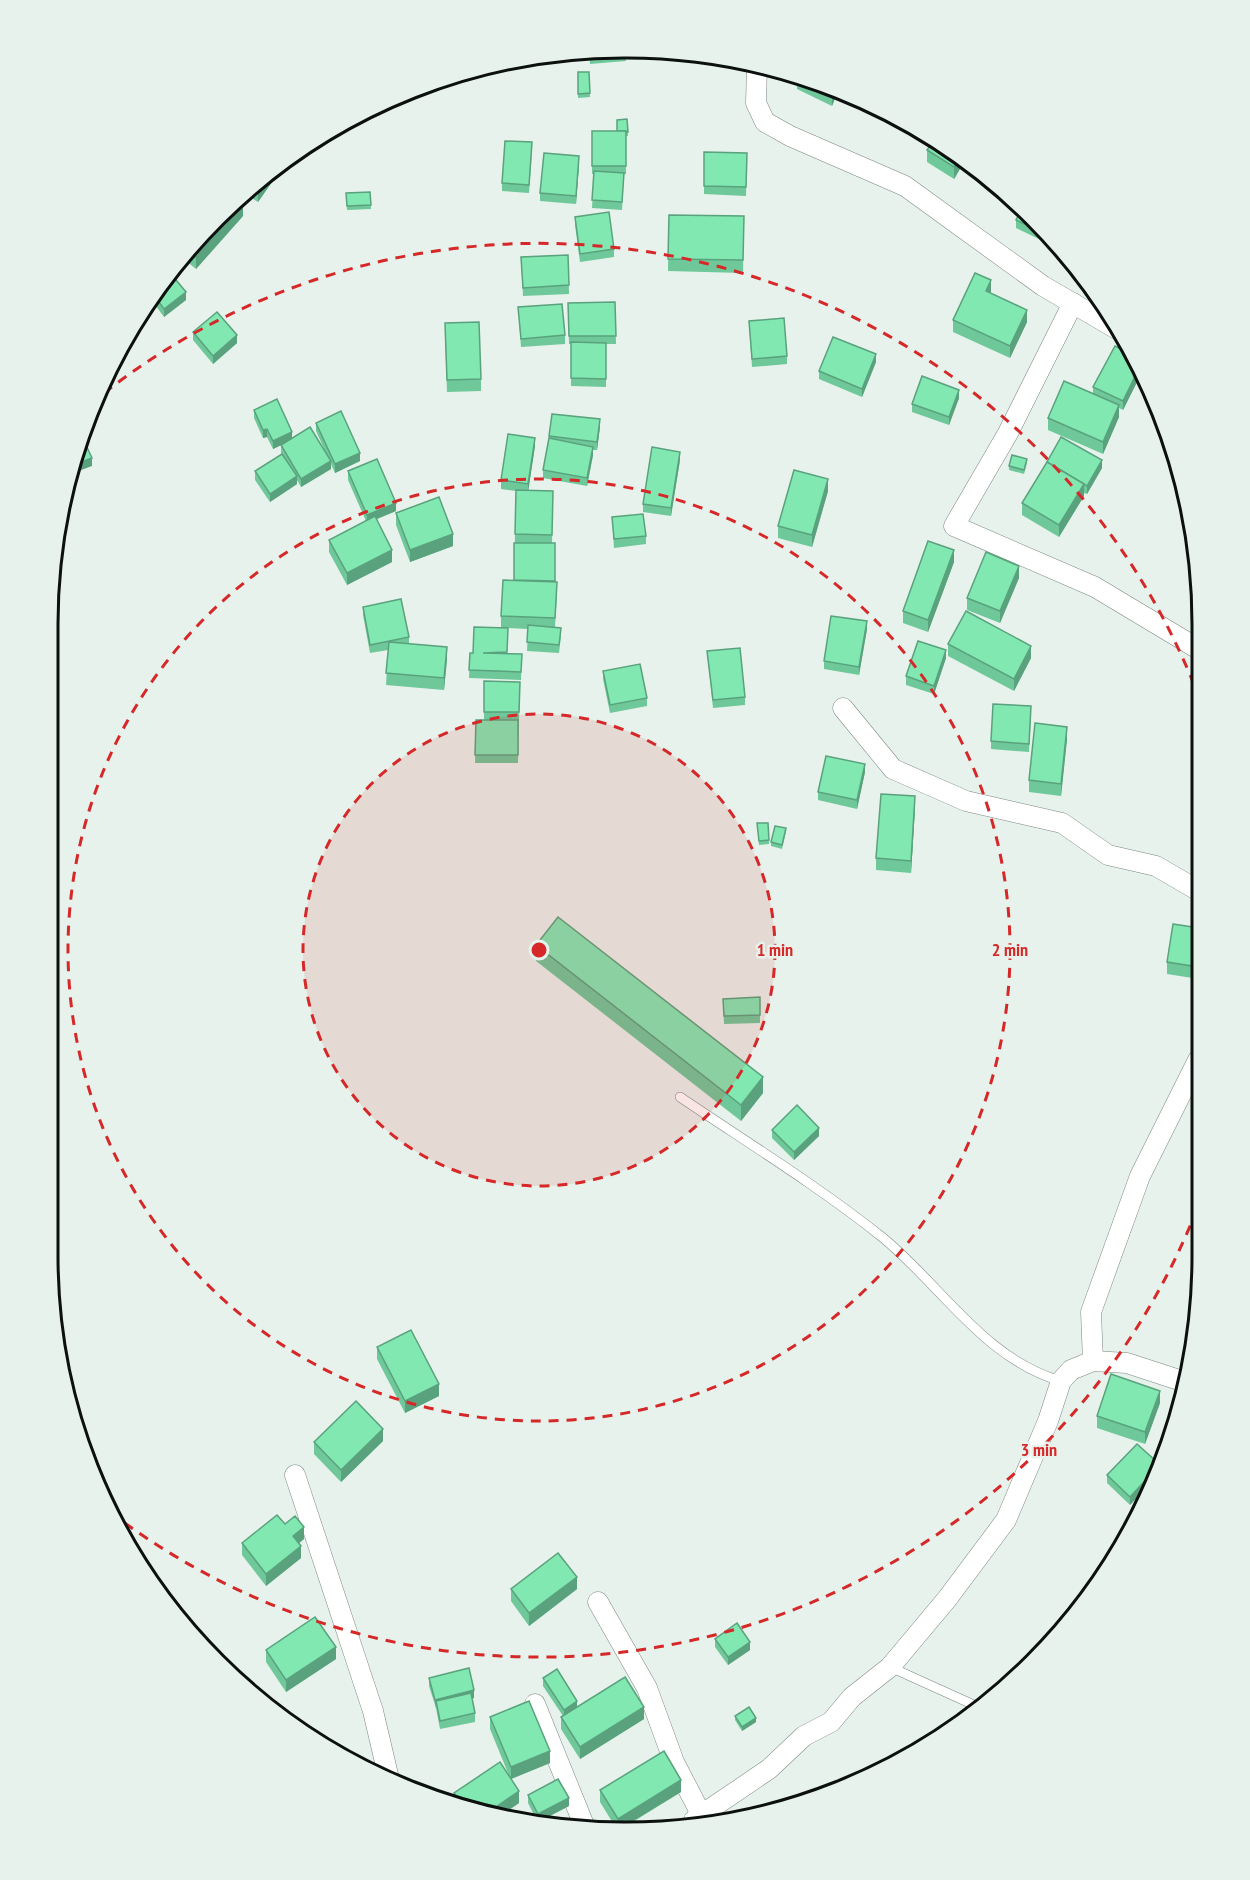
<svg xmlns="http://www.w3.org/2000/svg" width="1250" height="1880" font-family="'PT Sans Narrow',sans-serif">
<rect width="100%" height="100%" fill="#e6f2eb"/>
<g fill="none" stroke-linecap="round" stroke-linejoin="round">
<defs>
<g id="lane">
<path d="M 680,1097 C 748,1143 818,1186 882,1237 C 941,1285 984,1359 1061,1381"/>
<polyline points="890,1667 974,1705"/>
</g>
<g id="street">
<polyline points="757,66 756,103 765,122 790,136 905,186 1043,286 1117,329"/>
<polyline points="1073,303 1008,433 954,526 1095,587 1200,650"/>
<polyline points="843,708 893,769 966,801 1062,823 1108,855 1156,866 1199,891"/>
<polyline points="1093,1361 1091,1312 1140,1176 1198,1060"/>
<polyline points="295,1475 373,1711 389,1779"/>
<polyline points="598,1602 647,1688 674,1762 702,1816"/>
<polyline points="535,1704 586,1830"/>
<polyline points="694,1820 769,1769 804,1736 831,1722 852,1697 890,1667 947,1599 1006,1520 1048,1421 1061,1381 1071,1370 1093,1361 1127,1363 1182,1381"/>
</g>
</defs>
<!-- lane casing -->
<use href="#lane" stroke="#7d8881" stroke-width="10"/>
<!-- street casing -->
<use href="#street" stroke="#7d8881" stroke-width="21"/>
<!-- lane -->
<use href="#lane" stroke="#fff" stroke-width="9"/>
<!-- street -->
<use href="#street" stroke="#fff" stroke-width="20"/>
</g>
<!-- wall -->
<g fill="#6fc899">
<polygon points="589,49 626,50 626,61 590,64"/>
<polygon points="532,58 532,67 482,70 482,67"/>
<polygon points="578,72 589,72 590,97 578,98"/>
<polygon points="797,77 838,91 832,106 797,89"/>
<polygon points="627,119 628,136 626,136 626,174 624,174 622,210 592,208 594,174 592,174 592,131 617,131"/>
<polygon points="927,150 964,162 954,179 927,162"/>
<polygon points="532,151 529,193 502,191 502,183"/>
<polygon points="704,152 747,153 746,196 704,194"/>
<polygon points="288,159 258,202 245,194 274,167"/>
<polygon points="579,164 576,204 540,201 540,193"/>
<polygon points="370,192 371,209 347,210 346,193"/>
<polygon points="1022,208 1048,237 1045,242 1016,228 1016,220"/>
<polygon points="669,215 744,216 743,273 668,271"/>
<polygon points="243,216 196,269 185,260 185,254 191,244"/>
<polygon points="575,217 614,249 614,257 580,262 575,225"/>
<polygon points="568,255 569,294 523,296 521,257"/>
<polygon points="171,274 186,300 164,317 153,302"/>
<polygon points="991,292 990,293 1027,322 1010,358 953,332 953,320"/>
<polygon points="615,302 616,344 606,344 606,387 571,386 571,344 569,344 568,303"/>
<polygon points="518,307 565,335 565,344 521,347"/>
<polygon points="749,321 787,356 787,364 752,367"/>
<polygon points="193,332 237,343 213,364 193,340"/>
<polygon points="445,335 481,379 481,391 447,392"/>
<polygon points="1133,355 1143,370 1123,410 1119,408 1119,417 1103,454 1048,430 1048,418 1093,394 1093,387"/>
<polygon points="876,362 862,397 819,379 819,371"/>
<polygon points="959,398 949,425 912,412 912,404"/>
<polygon points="254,410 292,438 326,453 316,431 316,423 360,461 335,473 331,464 331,469 301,487 297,480 297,484 270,502 255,480 255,471 281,454 281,445 273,449 267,437 263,438 254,418"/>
<polygon points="552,414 600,427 597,450 593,450 593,455 587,486 543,478 543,470 549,439"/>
<polygon points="535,446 528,490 553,491 552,543 555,543 555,582 557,594 555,627 561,636 559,653 527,651 528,629 508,628 507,654 522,654 521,680 469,678 470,653 473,653 501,628 501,616 514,580 516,491 501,489 501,480"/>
<polygon points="680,460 671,516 643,512 643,504"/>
<polygon points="1027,463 1024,474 1009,470 1009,466"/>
<polygon points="1102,468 1087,494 1084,493 1084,496 1059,537 1022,515 1022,503"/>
<polygon points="348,471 396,511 377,519 392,562 347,585 329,552 329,540 366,521 348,480"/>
<polygon points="828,491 812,547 778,538 778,526"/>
<polygon points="396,513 453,546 410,562 396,525"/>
<polygon points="612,517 646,536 646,544 614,548"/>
<polygon points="954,562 928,632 903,623 903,611"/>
<polygon points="1019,578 1000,623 967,610 967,598"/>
<polygon points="363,607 409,637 409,643 447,659 444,690 386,685 388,650 370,653 363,615"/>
<polygon points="867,629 859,675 824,669 824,661"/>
<polygon points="948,644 1031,658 1014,691 948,656"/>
<polygon points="707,651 745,697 745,705 713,708"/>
<polygon points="946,658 934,694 906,685 906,676"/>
<polygon points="603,671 647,698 647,706 610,713 603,679"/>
<polygon points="484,681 520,682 518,763 475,763 476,720 484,720"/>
<polygon points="1031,714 1029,752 991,749 991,741"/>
<polygon points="1067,739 1061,796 1029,792 1029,780"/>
<polygon points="865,772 857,809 818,800 818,792"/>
<polygon points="915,808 911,873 876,870 876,858"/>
<polygon points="757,823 768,823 769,844 759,845"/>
<polygon points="786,832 782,849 771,846 771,842"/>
<polygon points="1199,928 1199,979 1167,974 1167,962"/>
<polygon points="536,945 763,1093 741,1121 536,961"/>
<polygon points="760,997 760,1023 724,1024 723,999"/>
<polygon points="772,1130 819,1136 794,1160 772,1138"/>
<polygon points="377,1347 439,1396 405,1413 377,1359"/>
<polygon points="1160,1403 1145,1444 1097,1428 1097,1416"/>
<polygon points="383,1441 341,1482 314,1454 314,1442"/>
<polygon points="1157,1462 1151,1483 1130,1505 1107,1483 1107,1475"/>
<polygon points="285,1524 304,1539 299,1543 301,1558 266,1586 242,1555 242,1543"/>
<polygon points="511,1589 577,1589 529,1626 511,1601"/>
<polygon points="715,1639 750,1650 728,1665 715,1647"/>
<polygon points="266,1650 336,1659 286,1692 266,1662"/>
<polygon points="429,1678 474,1698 472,1699 475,1713 475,1722 440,1729 436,1708 429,1686"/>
<polygon points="543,1678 577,1707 644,1719 580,1759 561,1729 561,1717 563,1716 543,1686"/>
<polygon points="735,1716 756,1722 742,1731 735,1720"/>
<polygon points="490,1717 550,1763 511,1779 519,1803 506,1812 454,1800 454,1793 510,1778 490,1729"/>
<polygon points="600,1790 681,1792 628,1825 630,1827 616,1828 600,1802"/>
<polygon points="528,1795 569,1806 542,1820 536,1819 528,1803"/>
</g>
<!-- shaded-wall -->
<g fill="#5aa27d">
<polygon points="834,89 838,91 832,106 832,93"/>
<polygon points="579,156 579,164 576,204 576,196"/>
<polygon points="959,158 964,162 954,179 954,167"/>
<polygon points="288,159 258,202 258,190 273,168"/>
<polygon points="243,204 243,216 196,269 196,257"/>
<polygon points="1045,234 1048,237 1045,242"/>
<polygon points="991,280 991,292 986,303 986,291"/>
<polygon points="186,292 186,300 164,317 164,309"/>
<polygon points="1027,310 1027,322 1010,358 1010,346"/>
<polygon points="237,335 237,343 213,364 213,356"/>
<polygon points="120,351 120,360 109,368"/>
<polygon points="876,354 876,362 862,397 862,389"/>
<polygon points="1140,366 1143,370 1123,410 1123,401"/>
<polygon points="959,390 959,398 949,425 949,417"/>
<polygon points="1119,405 1119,417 1103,454 1103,442"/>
<polygon points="600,419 600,427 597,450 597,442"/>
<polygon points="267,429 267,437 263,438 263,430"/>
<polygon points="292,432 292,440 273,449 273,441"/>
<polygon points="535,438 535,446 528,493 528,484"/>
<polygon points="593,447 593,455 587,486 587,478"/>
<polygon points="680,452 680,460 671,516 671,508"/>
<polygon points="360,453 360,461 335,473 335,464"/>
<polygon points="92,458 92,466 76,472 79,463"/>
<polygon points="1102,460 1102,468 1087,494 1087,486"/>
<polygon points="331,461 331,469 301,487 301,479"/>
<polygon points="297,476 297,484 270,502 270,494"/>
<polygon points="828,479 828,491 812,547 812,535"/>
<polygon points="1084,484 1084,496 1059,537 1059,525"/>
<polygon points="396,503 396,511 367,523 367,515"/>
<polygon points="453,534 453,546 410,562 410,550"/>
<polygon points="392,550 392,562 347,585 347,573"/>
<polygon points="954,550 954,562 928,632 928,620"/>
<polygon points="1019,566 1019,578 1000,623 1000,611"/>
<polygon points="867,621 867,629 859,675 859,667"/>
<polygon points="1031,646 1031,658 1014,691 1014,679"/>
<polygon points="447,647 447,659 444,690 444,678"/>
<polygon points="946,650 946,658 934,694 934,686"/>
<polygon points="1067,727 1067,739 1061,796 1061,784"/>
<polygon points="865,764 865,772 857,809 857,800"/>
<polygon points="915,796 915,808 911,873 911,861"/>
<polygon points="763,1077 763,1093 741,1121 741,1105"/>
<polygon points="819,1128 819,1136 794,1160 794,1152"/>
<polygon points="439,1384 439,1396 405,1413 405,1401"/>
<polygon points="1160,1391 1160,1403 1145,1444 1145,1432"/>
<polygon points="383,1429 383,1441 341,1482 341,1470"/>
<polygon points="1154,1471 1151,1483 1130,1505 1130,1497"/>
<polygon points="304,1527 304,1539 293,1548 293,1536"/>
<polygon points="301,1546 301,1558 266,1586 266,1574"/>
<polygon points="577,1577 577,1589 529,1626 529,1613"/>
<polygon points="750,1642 750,1650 728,1665 728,1657"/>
<polygon points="336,1647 336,1659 286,1692 286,1680"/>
<polygon points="474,1690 474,1698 437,1707 436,1701 435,1708 435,1700"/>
<polygon points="577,1701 577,1709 564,1718 564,1710"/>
<polygon points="644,1707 644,1719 580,1759 580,1747"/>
<polygon points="756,1718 756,1722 742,1731 742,1727"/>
<polygon points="550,1751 550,1763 511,1779 511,1767"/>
<polygon points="681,1780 681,1792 623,1827 618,1828 618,1819"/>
<polygon points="519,1791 519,1803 506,1812 493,1809"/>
<polygon points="569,1798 569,1806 542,1820 538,1819 538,1814"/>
</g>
<!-- building -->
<g fill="#81e8b2" stroke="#5aa27d" stroke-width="1.5">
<polygon points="590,49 626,50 626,53 590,56"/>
<polygon points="578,72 589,72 590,93 578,94"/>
<polygon points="798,76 811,79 834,89 832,93 797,77"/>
<polygon points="627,119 628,132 626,132 626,131 617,131 617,120"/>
<rect x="592" y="131" width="34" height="35"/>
<polygon points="934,140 959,158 954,167 927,150"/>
<polygon points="505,141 532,142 529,185 502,183"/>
<polygon points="704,152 747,153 746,187 704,186"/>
<polygon points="544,153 579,156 576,196 540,193"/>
<polygon points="273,168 258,190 253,187"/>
<polygon points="594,171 624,173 622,202 592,200"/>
<polygon points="370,192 371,205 347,206 346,193"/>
<polygon points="238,200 243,204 196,257 188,250 191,244"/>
<polygon points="1022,208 1045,234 1016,220"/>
<polygon points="609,212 614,249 580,254 575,217"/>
<polygon points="669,215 744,216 743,260 668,259"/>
<polygon points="568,255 569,285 523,288 521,257"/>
<polygon points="975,273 991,280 986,291 1027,310 1010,346 953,320"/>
<polygon points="171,274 186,292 164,309 156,298"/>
<polygon points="615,302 616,336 569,336 568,303"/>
<polygon points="562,304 565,335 521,339 518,307"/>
<polygon points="217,312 237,335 213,356 193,332"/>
<polygon points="784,318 787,356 752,359 749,321"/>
<polygon points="479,322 481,379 447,380 445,323"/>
<polygon points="833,337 876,354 862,389 819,371"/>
<polygon points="571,342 606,343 606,379 571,378"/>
<polygon points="1115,346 1133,355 1140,366 1123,401 1093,387"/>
<polygon points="922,376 959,390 949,417 912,404"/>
<polygon points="1064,381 1119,405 1103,442 1048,418"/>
<polygon points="277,399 292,432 273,441 267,429 263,430 254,410"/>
<polygon points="341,411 360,453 335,464 316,423"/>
<polygon points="552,414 600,419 597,442 549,436"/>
<polygon points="310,427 331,461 301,479 281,445"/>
<polygon points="508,434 535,438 528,484 501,480"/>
<polygon points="1061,437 1102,460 1087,486 1084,484 1047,462"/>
<polygon points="549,438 593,447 587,478 543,470"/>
<polygon points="85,443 92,458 79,463"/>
<polygon points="652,447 680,452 671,508 643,504"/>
<polygon points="282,454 297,476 270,494 255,471"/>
<polygon points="1012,455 1027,459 1024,470 1009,466"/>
<polygon points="377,459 396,503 367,515 348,471"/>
<polygon points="1047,462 1084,484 1059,525 1022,503"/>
<polygon points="794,470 828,479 812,535 778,526"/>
<polygon points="516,490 553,491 552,535 515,534"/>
<polygon points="439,497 453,534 410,550 396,513"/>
<polygon points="643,514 646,536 614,539 612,517"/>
<polygon points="375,516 392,550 347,573 329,540"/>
<polygon points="928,541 954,550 928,620 903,611"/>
<polygon points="514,543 555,543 555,581 514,580"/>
<polygon points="986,552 1019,566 1000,611 967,598"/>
<polygon points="503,580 557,582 555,618 501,616"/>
<polygon points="401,599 409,637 370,645 363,607"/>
<polygon points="966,611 1031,646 1014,679 948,644"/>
<polygon points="831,616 867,621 859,667 824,661"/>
<polygon points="528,625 561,628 559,645 527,642"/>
<polygon points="474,627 508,628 507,652 483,653 522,654 521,672 469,670 470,653 473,653"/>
<polygon points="918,641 946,650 934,686 906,676"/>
<polygon points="389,642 447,647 444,678 386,673"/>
<polygon points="740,648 745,697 713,700 707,651"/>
<polygon points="640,664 647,698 610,705 603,671"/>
<polygon points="484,681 520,682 519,712 484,712"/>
<polygon points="993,704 1031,706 1029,744 991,741"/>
<polygon points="476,720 518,720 518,755 475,755"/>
<polygon points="1035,723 1067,727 1061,784 1029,780"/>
<polygon points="826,756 865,764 857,800 818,792"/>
<polygon points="881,794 915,796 911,861 876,858"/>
<polygon points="757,823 768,823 769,840 759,841"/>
<polygon points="775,826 786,828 782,845 771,842"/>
<polygon points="558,917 763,1077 741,1105 536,945"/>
<polygon points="1173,924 1199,928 1199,967 1167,962"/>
<polygon points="760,997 760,1015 724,1016 723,999"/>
<polygon points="797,1105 819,1128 794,1152 772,1130"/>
<polygon points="411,1330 439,1384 405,1401 377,1347"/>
<polygon points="1111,1374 1160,1391 1145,1432 1097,1416"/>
<polygon points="356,1401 383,1429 341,1470 314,1442"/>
<polygon points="1137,1444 1157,1462 1154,1471 1130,1497 1107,1475"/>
<polygon points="277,1515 285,1524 295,1516 304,1527 293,1536 301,1546 266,1574 242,1543"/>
<polygon points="558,1553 577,1577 529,1613 511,1589"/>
<polygon points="315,1617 336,1647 286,1680 266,1650"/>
<polygon points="737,1623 750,1642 728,1657 715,1639"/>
<polygon points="469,1668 474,1690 435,1700 429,1678"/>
<polygon points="557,1669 577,1701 564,1710 543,1678"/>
<polygon points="625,1677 644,1707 580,1747 561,1717"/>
<polygon points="471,1693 475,1713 440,1721 436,1701"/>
<polygon points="529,1701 550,1751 511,1767 490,1717"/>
<polygon points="749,1707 756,1718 742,1727 735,1716"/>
<polygon points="664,1751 681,1780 618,1819 600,1790"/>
<polygon points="500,1762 519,1791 493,1809 459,1801 454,1793"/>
<polygon points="558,1779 569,1798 538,1814 528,1795"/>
</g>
<!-- distance rings -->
<circle cx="539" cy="950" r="236" fill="#d62828" fill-opacity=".12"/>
<g fill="none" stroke="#d62828" stroke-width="3" stroke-dasharray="10 8">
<circle cx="539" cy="950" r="236"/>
<circle cx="539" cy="950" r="471"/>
<path d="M1197 1209A707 707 0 0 1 118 1518M104 393A707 707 0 0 1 1199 697"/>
</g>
<!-- crop -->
<path d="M0 0H1250V1880H0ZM624 58H626A566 566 0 0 1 1192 624V1256A566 566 0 0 1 626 1822H624A566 566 0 0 1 58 1256V624A566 566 0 0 1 624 58Z" fill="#e6f2eb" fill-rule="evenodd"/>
<path fill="none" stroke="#0c100e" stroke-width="3" d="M624 58H626A566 566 0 0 1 1192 624V1256A566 566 0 0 1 626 1822H624A566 566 0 0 1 58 1256V624A566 566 0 0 1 624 58Z"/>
<circle cx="539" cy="950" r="9" fill="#d62828" stroke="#e6f2eb" stroke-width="3"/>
<g font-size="18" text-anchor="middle" font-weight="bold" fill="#d62828" stroke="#e6f2eb" stroke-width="5" stroke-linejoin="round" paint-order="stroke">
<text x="775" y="956">1 min</text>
<text x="1010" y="956">2 min</text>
<text x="1039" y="1456">3 min</text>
</g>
</svg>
